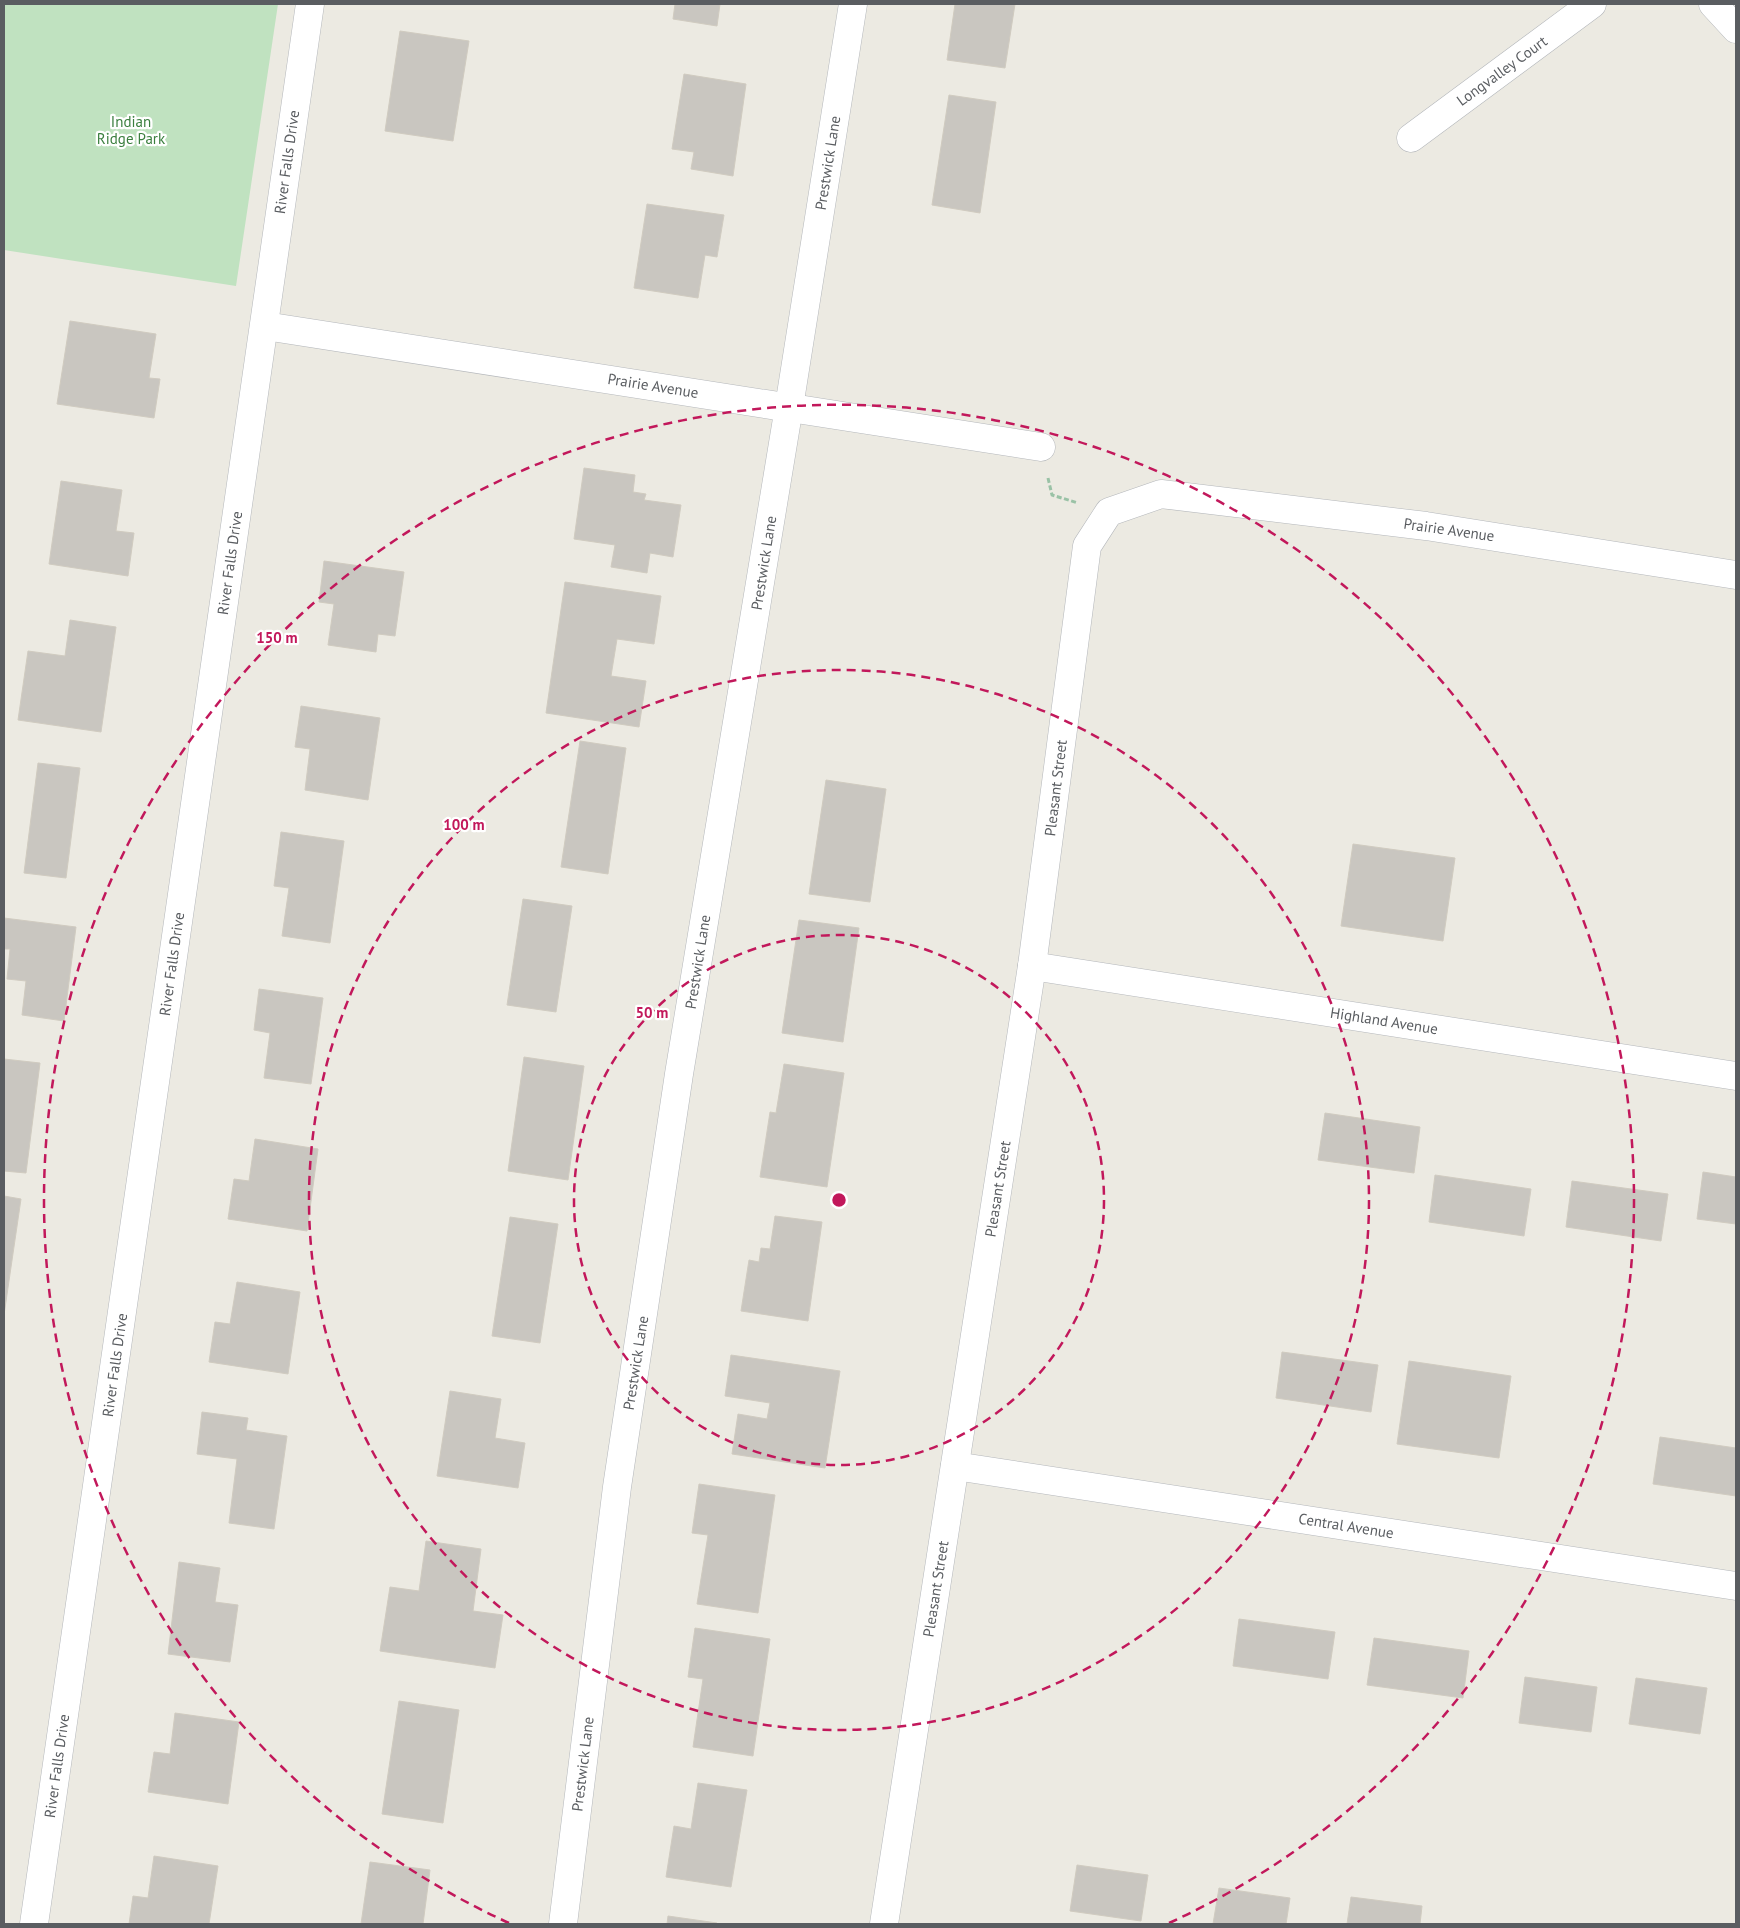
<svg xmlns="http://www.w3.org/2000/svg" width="1740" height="1928" font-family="'PT Sans',sans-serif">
<rect width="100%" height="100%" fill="#eceae2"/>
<!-- green -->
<polygon fill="#c0e2c0" points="4,4 278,4 236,286 4,250"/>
<!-- building -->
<g fill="#c9c6c0" stroke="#d0cbc0">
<polygon points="675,4 720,4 717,26 673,19"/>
<polygon points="955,4 1015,4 1005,68 947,60"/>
<polygon points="400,31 469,41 453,141 385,131"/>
<polygon points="684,74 746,84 733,176 691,169 694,152 672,149"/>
<polygon points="949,95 996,102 980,213 932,205"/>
<polygon points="647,204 724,215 717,257 705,255 698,298 634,288"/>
<polygon points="70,321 156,334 149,378 160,379 154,418 57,404"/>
<polygon points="584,468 635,475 633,492 646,494 644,500 681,505 673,557 650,553 647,573 611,567 615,545 574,539"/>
<polygon points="61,481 122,490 116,531 134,533 128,576 49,564"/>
<polygon points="324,561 404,572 395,636 378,634 376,652 328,645 334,604 319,602"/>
<polygon points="565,582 661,596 654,644 617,639 611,676 646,681 639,727 546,713"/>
<polygon points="70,620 116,627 101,732 18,720 28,651 65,656"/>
<polygon points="301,706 380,718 368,800 305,790 310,749 295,747"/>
<polygon points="580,741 626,748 608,874 561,867"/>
<polygon points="38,763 80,768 66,878 24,873"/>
<polygon points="826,780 886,789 870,902 809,894"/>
<polygon points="281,832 344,841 330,943 282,936 289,888 274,886"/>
<polygon points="1353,844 1455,858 1443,941 1341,926"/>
<polygon points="523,899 572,906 556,1012 507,1005"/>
<polygon points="4,918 76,927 64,1021 22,1015 26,981 7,979 10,949 4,949"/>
<polygon points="799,920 859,928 843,1042 782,1033"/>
<polygon points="259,989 323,998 311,1084 264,1078 270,1033 254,1030"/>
<polygon points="524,1057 584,1066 568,1180 508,1171"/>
<polygon points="4,1059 40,1063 26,1173 4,1171"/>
<polygon points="784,1064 844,1073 827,1187 760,1177 770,1112 776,1113"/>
<polygon points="1325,1113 1420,1127 1414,1173 1318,1160"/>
<polygon points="255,1139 318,1149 307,1231 228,1219 234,1179 249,1181"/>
<polygon points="1703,1172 1736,1177 1736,1224 1697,1219"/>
<polygon points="1435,1175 1531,1189 1524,1236 1429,1222"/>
<polygon points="1572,1181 1668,1194 1661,1241 1566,1227"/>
<polygon points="4,1196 21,1199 4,1315"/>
<polygon points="775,1216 822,1222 808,1321 741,1311 749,1260 759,1262 761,1248 770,1249"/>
<polygon points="510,1217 558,1224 540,1343 492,1336"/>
<polygon points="237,1282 300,1292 288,1374 209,1362 215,1322 230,1324"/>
<polygon points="1282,1352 1378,1365 1371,1412 1276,1398"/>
<polygon points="731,1355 840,1371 825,1468 732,1454 738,1414 767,1419 770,1403 725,1396"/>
<polygon points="1409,1361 1511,1376 1499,1458 1397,1444"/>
<polygon points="450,1391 501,1399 495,1438 525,1443 518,1488 437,1476"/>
<polygon points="202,1412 248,1418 246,1430 287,1436 274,1529 229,1523 237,1459 197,1454"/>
<polygon points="1660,1437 1736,1448 1736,1496 1653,1484"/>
<polygon points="699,1484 775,1495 758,1613 697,1604 708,1535 692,1533"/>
<polygon points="426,1541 481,1549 473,1611 503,1615 495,1668 380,1651 390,1587 419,1591"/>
<polygon points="179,1562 220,1568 215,1602 238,1605 230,1662 168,1654"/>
<polygon points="1239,1619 1335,1632 1328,1679 1233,1666"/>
<polygon points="695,1628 770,1639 753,1756 693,1747 703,1679 688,1677"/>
<polygon points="1374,1638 1469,1651 1463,1698 1367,1685"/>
<polygon points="1525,1677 1597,1687 1591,1732 1519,1723"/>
<polygon points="1636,1678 1707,1688 1700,1734 1629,1724"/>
<polygon points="399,1701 459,1710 443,1823 382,1814"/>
<polygon points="175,1713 239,1722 228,1804 148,1792 154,1752 170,1754"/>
<polygon points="698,1783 747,1790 731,1887 666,1877 674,1826 691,1829"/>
<polygon points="154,1856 218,1866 209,1924 129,1924 133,1896 148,1898"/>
<polygon points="370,1862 430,1870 423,1924 361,1924"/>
<polygon points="1077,1865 1148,1875 1141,1921 1070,1911"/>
<polygon points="1219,1888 1290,1898 1286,1924 1213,1924"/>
<polygon points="1351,1897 1422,1906 1420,1924 1347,1924"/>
<polygon points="668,1916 717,1923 717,1924 667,1924"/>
</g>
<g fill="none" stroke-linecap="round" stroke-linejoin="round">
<defs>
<g id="street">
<polyline points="1713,4 1736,29"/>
<polyline points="1411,138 1592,4"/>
<polyline points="265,326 1041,447"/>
<polyline points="1032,966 1736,1076"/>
<polyline points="955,1466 1736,1586"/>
<polyline points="34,1924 310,4"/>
<polyline points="563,1924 617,1487 679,1074 789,407 853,4"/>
<polyline points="884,1924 1032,966 1087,546 1109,512 1161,494 1426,526 1736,575"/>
</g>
</defs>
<!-- street casing -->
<use href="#street" stroke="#b4b7bb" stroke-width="29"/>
<!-- path -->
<polyline stroke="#9ac2a6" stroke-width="3" stroke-dasharray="5 2.5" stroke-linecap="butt" points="1048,478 1052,495 1078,503"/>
<!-- street -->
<use href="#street" stroke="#fff" stroke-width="28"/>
</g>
<!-- distance rings -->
<g fill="none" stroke="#c2185b" stroke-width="2.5" stroke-dasharray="9 6">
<circle cx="839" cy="1200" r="265"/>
<circle cx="839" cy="1200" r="530"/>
<path d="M509 1923A795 795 0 1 1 1169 1923"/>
</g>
<g text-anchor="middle" stroke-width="4.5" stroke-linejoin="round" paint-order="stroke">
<!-- street labels -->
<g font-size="15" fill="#5a5d61" stroke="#fff">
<text transform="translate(1502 71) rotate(-36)" y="5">Longvalley Court</text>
<text transform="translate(287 162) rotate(-82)" y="5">River Falls Drive</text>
<text transform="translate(828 163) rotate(-81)" y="5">Prestwick Lane</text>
<text transform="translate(653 386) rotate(9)" y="5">Prairie Avenue</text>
<text transform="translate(1449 530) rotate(8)" y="5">Prairie Avenue</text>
<text transform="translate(230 563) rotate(-82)" y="5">River Falls Drive</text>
<text transform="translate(764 563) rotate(-81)" y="5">Prestwick Lane</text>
<text transform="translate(1056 788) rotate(-83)" y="5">Pleasant Street</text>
<text transform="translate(698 962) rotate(-81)" y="5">Prestwick Lane</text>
<text transform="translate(172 964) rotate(-82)" y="5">River Falls Drive</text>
<text transform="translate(1384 1021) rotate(9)" y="5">Highland Avenue</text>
<text transform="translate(998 1189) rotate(-81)" y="5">Pleasant Street</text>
<text transform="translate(636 1363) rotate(-81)" y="5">Prestwick Lane</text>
<text transform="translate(115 1365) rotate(-82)" y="5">River Falls Drive</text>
<text transform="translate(1346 1526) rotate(9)" y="5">Central Avenue</text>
<text transform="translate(936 1589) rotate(-81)" y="5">Pleasant Street</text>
<text transform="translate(583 1764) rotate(-83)" y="5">Prestwick Lane</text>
<text transform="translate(57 1766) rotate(-82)" y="5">River Falls Drive</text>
</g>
<!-- park labels -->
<g font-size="15" fill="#3b7f3f" stroke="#fff">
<text x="131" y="127">Indian<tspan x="131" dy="17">Ridge Park</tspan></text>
</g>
</g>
<circle cx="839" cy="1200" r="8" fill="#c2185b" stroke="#fff" stroke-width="2.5"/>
<g font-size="15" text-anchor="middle" font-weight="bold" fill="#c2185b" stroke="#fff" stroke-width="4.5" stroke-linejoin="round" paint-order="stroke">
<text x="277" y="643">150 m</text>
<text x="464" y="830">100 m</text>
<text x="652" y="1018">50 m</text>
</g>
<!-- border -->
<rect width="1740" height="1928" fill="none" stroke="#5a5d61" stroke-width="10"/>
</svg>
